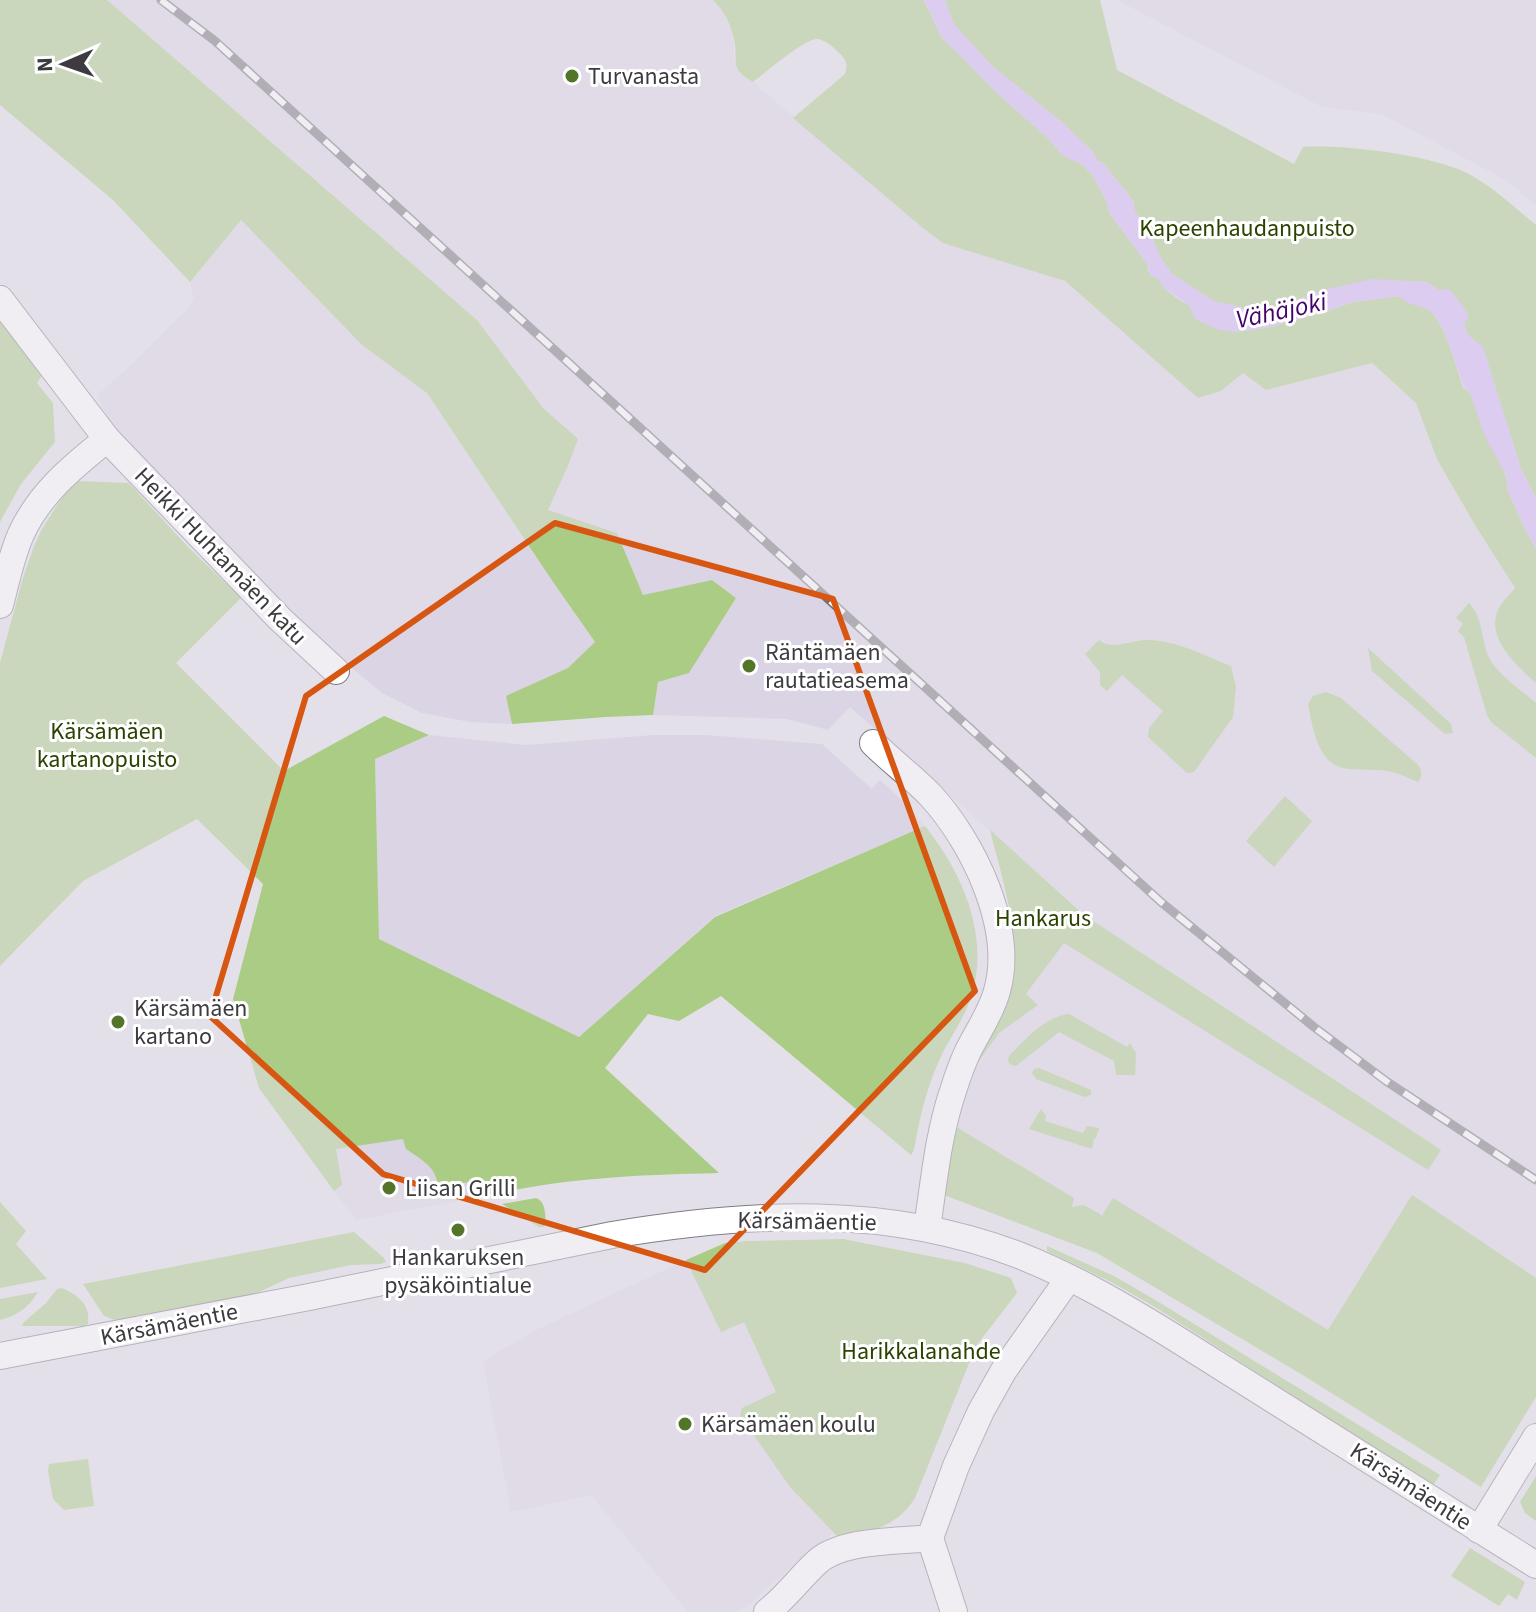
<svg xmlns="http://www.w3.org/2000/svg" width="1536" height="1612" font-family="'Source Sans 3',sans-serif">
<rect width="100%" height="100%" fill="#e4e0e9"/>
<!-- built -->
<g fill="#dbd4e5">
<polygon points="107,0 713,0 724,11 734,41 734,60 741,75 753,82 923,228 944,243 1065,281 1198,398 1221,391 1243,373 1266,390 1371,363 1416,403 1437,459 1515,588 1536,628 1536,1278 1412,1196 1301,1374 1097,1253 944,1195 954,1114 976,1065 1084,914 850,707 828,730 787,719 653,715 658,682 689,673 736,598 712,580 643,595 617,533 547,510 567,468 577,439 544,409 477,320"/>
<polygon points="1117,0 1536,0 1536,206 1506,180 1381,114 1322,107"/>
<polygon points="240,220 362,345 427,393 553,582 595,642 569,668 507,696 512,724 470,722 422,713 382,693 329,649 270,593 162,481 111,424 97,395 115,380 183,314 194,299 190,282"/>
<polygon points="429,735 526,745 654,735 705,735 822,744 872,789 880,780 900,798 925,826 715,916 579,1037 379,939 375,759"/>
<polygon points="404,1138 406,1149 427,1163 433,1170 437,1180 469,1182 472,1198 356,1220 334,1191 342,1184 335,1149"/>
<polygon points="686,1260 691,1270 745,1272 837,1537 833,1533 799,1560 749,1605 735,1612 688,1612 591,1495 511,1512 483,1361 534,1331"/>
</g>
<!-- green -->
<g fill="#aacc85">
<polygon points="0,0 107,0 477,320 544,409 578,439 567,468 548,510 617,533 643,595 712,580 736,598 689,673 658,682 653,715 606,717 512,724 506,696 568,668 595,642 553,582 427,393 362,345 241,220 190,282 113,200 0,105"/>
<path d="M 713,0 L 924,0 C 926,7 931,12 933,19 C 938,30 941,40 952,47 L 994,90 L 1050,140 L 1062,155 L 1081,164 L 1092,174 L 1106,200 L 1110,214 L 1148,265 L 1148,271 L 1158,278 L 1165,289 L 1178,299 L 1236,332 L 1270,327 L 1324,312 L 1353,302 L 1400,296 C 1411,307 1418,303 1429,310 C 1444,320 1457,369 1463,387 L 1470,393 L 1506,476 L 1508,491 L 1524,527 L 1536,549 L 1536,683 C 1517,666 1484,637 1499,608 C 1503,600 1510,595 1515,588 L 1475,525 L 1437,459 L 1416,403 L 1372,363 L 1266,390 L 1243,373 L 1221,391 L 1198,398 L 1065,281 L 943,243 L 923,228 L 793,118 L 845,74 C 848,64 846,59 838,52 C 832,46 825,40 817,39 C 804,39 765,73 753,82 C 728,68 739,62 734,39 C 730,24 725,11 713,0 Z"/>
<path d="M 945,0 L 1100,0 L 1117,70 L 1294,164 L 1303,147 C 1344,144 1430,155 1467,173 C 1492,186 1514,207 1536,225 L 1536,498 L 1521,469 L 1483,348 L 1467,335 L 1464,324 L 1438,290 L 1427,282 L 1406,281 L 1324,290 L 1281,306 L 1248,309 L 1213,301 L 1172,274 L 1160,257 L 1146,223 L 1134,212 L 1134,202 L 1103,163 L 1097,161 L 1094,153 L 1064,124 L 992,66 L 953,24 Z"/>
<polygon points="0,312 45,371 37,383 53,403 55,442 21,484 0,522"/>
<path d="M 75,481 L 129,483 L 188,547 L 241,598 L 176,663 L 284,771 L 384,716 L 429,735 L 375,759 L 379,939 L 579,1037 L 715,917 L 925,826 C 965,876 994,945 967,1008 C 958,1028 944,1047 936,1068 C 925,1094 919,1122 914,1150 L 911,1155 L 721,996 L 679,1021 L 648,1014 L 605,1068 L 719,1173 C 678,1174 636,1175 595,1179 C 554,1182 513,1190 472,1198 L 469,1182 L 438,1188 C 437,1167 422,1160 406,1149 L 403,1139 L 336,1149 L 342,1185 L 334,1191 L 259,1088 L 233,999 L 263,884 L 197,819 L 83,881 L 0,966 L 0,663 L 22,581 L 34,546 L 42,529 L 57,505 Z"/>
<path d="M 1469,603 C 1483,617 1481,640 1489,658 C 1497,674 1522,691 1536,703 L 1536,758 L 1491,722 L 1487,715 L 1464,637 L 1458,631 L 1463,624 L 1456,618 Z"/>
<path d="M 1099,640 C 1111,651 1132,640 1147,640 C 1176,640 1205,656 1231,666 L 1236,687 L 1233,717 L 1194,772 L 1187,773 L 1148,737 L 1149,728 L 1163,711 L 1122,675 L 1107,691 L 1100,685 L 1100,672 L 1085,654 Z"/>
<polygon points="1368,648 1451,724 1453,733 1445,734 1372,671"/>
<path d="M 1326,692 L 1341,698 L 1418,765 C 1422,770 1423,776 1418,782 C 1408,778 1399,773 1388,771 C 1375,769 1362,770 1349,769 C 1318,767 1313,729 1308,704 L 1313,696 Z"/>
<polygon points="1285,796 1312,821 1274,867 1246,841"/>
<path d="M 990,830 L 1084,915 L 1441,1150 L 1428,1170 L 1064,943 L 1026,994 L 1038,1005 L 999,1033 L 976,1065 C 989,1038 1003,1012 1011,984 C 1023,938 1001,876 990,830 Z"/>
<path d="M 1069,1014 L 1127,1047 L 1130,1043 L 1136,1053 L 1135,1075 L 1116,1075 L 1114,1061 L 1059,1032 L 1016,1066 L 1011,1065 L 1008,1061 L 1009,1056 C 1026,1039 1044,1017 1069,1014 Z"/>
<polygon points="1039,1068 1091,1090 1091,1095 1085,1097 1036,1079 1032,1073 1034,1069"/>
<polygon points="1041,1109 1046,1116 1045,1121 1083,1133 1087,1126 1099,1128 1096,1138 1094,1138 1092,1149 1029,1129"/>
<polygon points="953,1125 1074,1198 1072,1207 1084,1205 1103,1216 1103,1214 1113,1198 1328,1330 1412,1195 1536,1278 1536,1397 1481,1487 1301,1374 1097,1253 944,1195"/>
<path d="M 536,1198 C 546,1202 545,1214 546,1223 L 544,1227 L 539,1227 L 502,1204 Z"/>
<polygon points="0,1202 26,1231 16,1244 47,1279 0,1288"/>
<polygon points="354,1232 384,1258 386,1262 381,1264 351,1265 289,1278 253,1295 115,1320 104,1316 83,1284"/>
<path d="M 843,1239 L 965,1263 L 1011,1278 L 1017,1293 L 976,1346 L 915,1498 C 897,1527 870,1532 839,1538 L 790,1487 L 740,1415 L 742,1408 L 776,1392 L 744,1322 L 721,1332 L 686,1260 L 725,1243 L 747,1241 Z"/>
<polygon points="1047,1246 1114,1276 1157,1301 1440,1475 1433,1486 1155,1307 1113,1283 1047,1251"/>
<path d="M 62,1288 C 78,1295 91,1305 88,1324 L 84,1326 L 22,1326 L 23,1323 L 46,1303 L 57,1289 Z"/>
<path d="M 38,1292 C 29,1307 17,1316 0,1320 L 0,1299 Z"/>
<polygon points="88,1459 94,1506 64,1510 53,1499 48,1471 49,1464"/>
<polygon points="1536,1476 1536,1521 1525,1513 1520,1502"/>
<polygon points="1470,1548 1525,1582 1517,1600 1508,1594 1499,1606 1451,1576"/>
</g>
<!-- water -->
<path fill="#d3b3f9" d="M 924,0 L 945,0 L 954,24 L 992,66 L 1064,124 L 1094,153 L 1097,161 L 1103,163 L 1134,202 L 1135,212 L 1146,223 L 1160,257 L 1172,274 L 1214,301 L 1248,309 L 1281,306 L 1324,290 L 1372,279 L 1427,282 L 1438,290 L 1449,289 L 1463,306 L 1469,317 L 1464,324 L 1468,335 L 1483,347 L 1521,469 L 1536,498 L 1536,549 L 1524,527 L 1508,491 L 1506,475 L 1485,436 L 1470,393 L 1464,387 C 1457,369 1444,320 1429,310 C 1418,303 1412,308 1399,296 L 1353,302 L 1324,312 L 1270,327 L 1236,332 L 1219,330 L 1195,319 L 1189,305 L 1165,289 L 1158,278 L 1150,276 L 1148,265 L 1110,214 L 1106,200 L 1092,174 L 1081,164 L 1062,155 L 1050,140 L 994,90 L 952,47 C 941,40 938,30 933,19 C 931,12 926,7 924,0 Z"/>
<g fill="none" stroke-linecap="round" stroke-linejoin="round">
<defs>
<g id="minor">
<path d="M 0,299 L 107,439 C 72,467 40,493 21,534 C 11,557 6,582 0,605"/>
<polyline points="107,439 280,619 336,671"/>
<path d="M 873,743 C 891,761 914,778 931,796 C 973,842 1015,928 997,991 C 991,1013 978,1031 968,1051 C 962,1064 957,1078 953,1091 C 938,1135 934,1182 927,1228"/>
<path d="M 0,1356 L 309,1297 L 612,1235 C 750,1212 887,1204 1021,1256 C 1074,1277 1123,1306 1172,1336 L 1536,1565"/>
<polyline points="1479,1530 1536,1437"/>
<path d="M 767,1612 C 785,1598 799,1579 816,1563 C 841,1539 897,1542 930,1538"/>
<polyline points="954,1612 930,1538 956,1466 981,1411 1004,1370 1069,1278"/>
</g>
</defs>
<!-- minor casing -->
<use href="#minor" stroke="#807c85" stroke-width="28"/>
<!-- minor -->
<use href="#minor" stroke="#fff" stroke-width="26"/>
<defs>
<polyline id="rail" points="161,0 215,41 1161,902 1314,1027 1386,1081 1536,1180"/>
</defs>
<!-- rail casing -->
<use href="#rail" stroke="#747177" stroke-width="9"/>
<!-- rail -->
<use href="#rail" stroke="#fff" stroke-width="6" stroke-dasharray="18" stroke-linecap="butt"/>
</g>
<!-- marked area -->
<path d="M0 0H1536V1612H0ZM 555,523 L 833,599 L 975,991 L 705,1270 L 383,1174 L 210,1016 L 306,696 Z" fill="#e4e0e9" fill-opacity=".55" fill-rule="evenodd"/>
<path fill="none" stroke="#d75611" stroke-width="6" stroke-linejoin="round" d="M 555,523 L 833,599 L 975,991 L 705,1270 L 383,1174 L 210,1016 L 306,696 Z"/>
<!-- markers -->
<g fill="#54742a" stroke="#fff" stroke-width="3">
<circle cx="572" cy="76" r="8"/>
<circle cx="749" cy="666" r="8"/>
<circle cx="118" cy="1022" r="8"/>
<circle cx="389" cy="1188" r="8"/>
<circle cx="458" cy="1230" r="8"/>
<circle cx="685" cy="1424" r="8"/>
</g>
<g text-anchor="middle" stroke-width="6" stroke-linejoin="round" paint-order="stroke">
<!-- poi labels -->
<g font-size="24" fill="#3d3b3f" stroke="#fff" text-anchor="start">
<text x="588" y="84">Turvanasta</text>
<text x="765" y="660">Räntämäen<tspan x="765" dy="28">rautatieasema</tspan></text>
<text x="134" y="1016">Kärsämäen<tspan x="134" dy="28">kartano</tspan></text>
<text x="405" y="1196">Liisan Grilli</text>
<text x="458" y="1265" text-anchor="middle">Hankaruksen<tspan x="458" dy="28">pysäköintialue</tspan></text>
<text x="701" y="1432">Kärsämäen koulu</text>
</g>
<!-- park labels -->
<g font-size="24" fill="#2b4300" stroke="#fff">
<text x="1247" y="236">Kapeenhaudanpuisto</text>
<text x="107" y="739">Kärsämäen<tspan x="107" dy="28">kartanopuisto</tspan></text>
<text x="1043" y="926">Hankarus</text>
<text x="921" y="1359">Harikkalanahde</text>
</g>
<!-- street labels -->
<g font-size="24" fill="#3d3b3f" stroke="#fff">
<text transform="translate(221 556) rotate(46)" y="8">Heikki Huhtamäen katu</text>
<text transform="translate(807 1221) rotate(1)" y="8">Kärsämäentie</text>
<text transform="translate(169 1324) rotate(-11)" y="8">Kärsämäentie</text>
<text transform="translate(1411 1486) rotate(33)" y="8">Kärsämäentie</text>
</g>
<!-- water labels -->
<g font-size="26" font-style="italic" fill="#43026d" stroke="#fff">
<text transform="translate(1281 310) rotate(-12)" y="9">Vähäjoki</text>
</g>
</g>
<!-- north arrow -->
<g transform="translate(64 64) rotate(268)" stroke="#ffffff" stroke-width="6" paint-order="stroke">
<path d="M0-6L14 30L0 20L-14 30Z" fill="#3d3b3f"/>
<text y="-12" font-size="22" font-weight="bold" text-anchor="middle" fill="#3d3b3f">N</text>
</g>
</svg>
